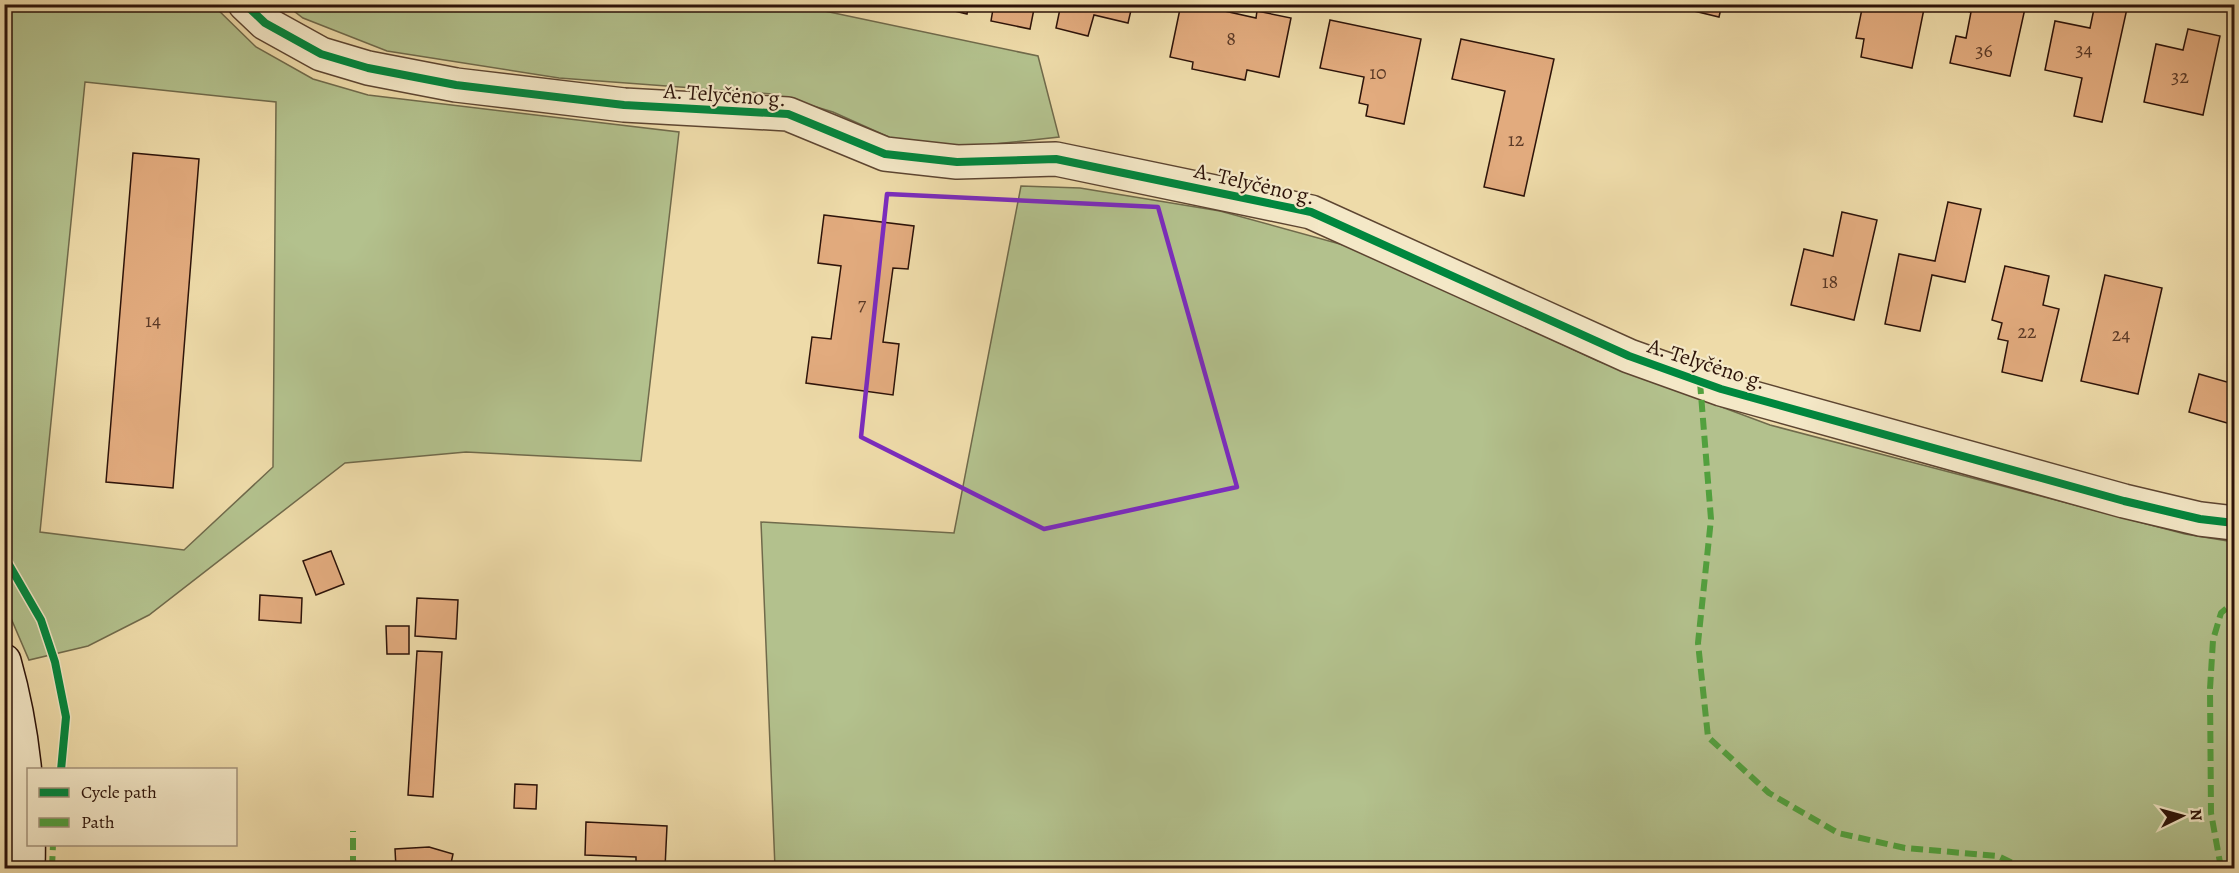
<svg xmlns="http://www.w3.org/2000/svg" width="2239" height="873" font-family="Alegreya,serif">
<rect width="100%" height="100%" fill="#eedba9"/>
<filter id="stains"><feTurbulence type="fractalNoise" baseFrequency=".00333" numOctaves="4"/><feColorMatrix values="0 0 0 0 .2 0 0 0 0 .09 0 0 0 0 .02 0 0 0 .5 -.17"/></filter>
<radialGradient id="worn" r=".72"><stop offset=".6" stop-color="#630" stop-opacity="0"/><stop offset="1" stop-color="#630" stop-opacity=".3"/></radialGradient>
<!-- green -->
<g fill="#b3c18d" stroke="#706a4b" stroke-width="1.5" fill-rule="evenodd">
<path d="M 4,5 L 213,5 L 256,47 L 313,79 L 368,95 L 679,132 L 641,461 L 466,452 L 345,463 L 149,615 L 88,646 L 29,660 L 4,602 ZM 85,82 L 276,102 L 273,467 L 184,550 L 40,532 Z"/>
<polygon points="286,5 796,5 1038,56 1059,137 948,149 902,143 833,112 773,94 559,78 387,51 303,18"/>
<polygon points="1021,186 1080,188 1220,211 1358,249 1598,361 1770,425 2185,534 2234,542 2234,868 775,868 761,522 954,533"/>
<polygon points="4,744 11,812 11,868 5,868"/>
</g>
<!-- building -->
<g fill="#e2ab7e" stroke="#2d1309" stroke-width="1.5">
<polygon points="926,4 969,4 967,14"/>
<polygon points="984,4 1035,4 1030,29 991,21 993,9 983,7"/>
<polygon points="1061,4 1146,4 1145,9 1132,6 1128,23 1094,15 1088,36 1056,28"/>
<polygon points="1181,4 1193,4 1256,18 1257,11 1291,18 1279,77 1247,70 1245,80 1192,69 1193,62 1170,57"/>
<polygon points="1665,4 1722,4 1719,17"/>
<polygon points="1863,4 1925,4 1912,68 1861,57 1864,39 1856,38"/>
<polygon points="1958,4 2026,4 2010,76 1950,63 1956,36 1966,38 1971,12 1957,9"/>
<polygon points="2095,4 2128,4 2102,122 2074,116 2082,78 2045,70 2055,21 2090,28"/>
<polygon points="1330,20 1421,39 1404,124 1366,116 1368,105 1359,103 1364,77 1320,68"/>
<polygon points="2188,29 2220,36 2203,115 2144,102 2156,44 2183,50"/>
<polygon points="1461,39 1554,59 1524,196 1484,187 1505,91 1452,79"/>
<polygon points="133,153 199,159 173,488 106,482"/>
<polygon points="1948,202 1981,209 1965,282 1932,275 1920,331 1885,324 1899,254 1935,261"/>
<polygon points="1842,212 1877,220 1854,320 1791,305 1804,249 1833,256"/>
<polygon points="824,215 914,226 908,269 893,268 883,342 899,344 893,395 806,383 812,337 831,339 841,266 818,263"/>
<polygon points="2005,266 2049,276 2043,305 2059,309 2042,381 2002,372 2008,341 1998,339 2002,323 1992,320"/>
<polygon points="2105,275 2162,288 2138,394 2081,381"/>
<polygon points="2199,374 2234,384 2234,425 2189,412"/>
<polygon points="331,551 344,584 316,595 303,561"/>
<polygon points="260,595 302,598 301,623 259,620"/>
<polygon points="417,598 458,600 456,639 415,636"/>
<polygon points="386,626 409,626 409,654 387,654"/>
<polygon points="417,651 442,652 433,797 408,795"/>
<polygon points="515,784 537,785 536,809 514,808"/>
<polygon points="586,822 667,826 665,868 636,868 636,857 585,855"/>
<polygon points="429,847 453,854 450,868 396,868 395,849"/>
</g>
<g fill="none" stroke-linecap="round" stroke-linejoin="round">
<defs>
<polyline id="minor" points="245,4 265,23 321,54 368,68 456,85 624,105 788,114 885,154 957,162 1056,159 1311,212 1629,356 1721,389 2124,501 2200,519 2234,523"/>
<path id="secondary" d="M 4,661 C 23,728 30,799 28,868"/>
</defs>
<!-- minor casing -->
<use href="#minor" stroke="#5d4531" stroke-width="36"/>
<!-- secondary casing -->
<use href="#secondary" stroke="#2d1309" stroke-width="36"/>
<!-- minor -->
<use href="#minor" stroke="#f4e8c7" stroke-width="33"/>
<!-- secondary -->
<use href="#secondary" stroke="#f4e8c7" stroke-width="33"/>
<!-- quiet -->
<g stroke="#52a03e" stroke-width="6" stroke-dasharray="12 6" stroke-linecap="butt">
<polyline points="1700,382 1711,519 1698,643 1708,737 1769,793 1838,833 1905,848 1998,856 2023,868"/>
<polyline points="52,868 53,844"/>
<polyline points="353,868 353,831"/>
<polyline points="2221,868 2211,813 2210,689 2213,640 2221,613 2234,602"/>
</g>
<defs>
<g id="cycleway">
<polyline points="245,4 265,23 321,54 368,68 456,85 624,105 788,114 885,154 957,162 1056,159 1311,212 1629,356 1721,389 2124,501 2200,519 2234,523"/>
<polyline points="4,556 41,620 55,662 66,717 61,770"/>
</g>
</defs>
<!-- cycleway casing -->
<use href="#cycleway" stroke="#f4e8c7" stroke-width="11"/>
<!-- cycleway -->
<use href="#cycleway" stroke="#00873e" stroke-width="8"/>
</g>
<!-- marked area -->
<path fill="none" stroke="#7b2cbf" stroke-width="4.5" stroke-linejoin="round" d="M 887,194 L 1158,207 L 1237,487 L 1044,529 L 861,437 Z"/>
<g text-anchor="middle" stroke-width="4.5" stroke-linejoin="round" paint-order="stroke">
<!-- number labels -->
<g font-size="20" fill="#5a3926">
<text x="1231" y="45">8</text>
<text x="2084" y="56">34</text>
<text x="1984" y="57">36</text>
<text x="1378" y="79">10</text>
<text x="2180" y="83">32</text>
<text x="1516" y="146">12</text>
<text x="1830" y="288">18</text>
<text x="862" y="310">7</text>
<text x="153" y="327">14</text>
<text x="2027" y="338">22</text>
<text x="2121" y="341">24</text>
</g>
<!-- street labels -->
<g font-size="22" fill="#2d1309" stroke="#f4e8c7">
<text transform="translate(725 94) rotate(4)" y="8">A. Telyčėno g.</text>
<text transform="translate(1255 183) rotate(13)" y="8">A. Telyčėno g.</text>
<text transform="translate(1707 363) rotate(18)" y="8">A. Telyčėno g.</text>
</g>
</g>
<!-- margin -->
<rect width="2239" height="873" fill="none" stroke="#eedba9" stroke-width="24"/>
<rect x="6" y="6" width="2227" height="861" fill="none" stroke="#2d1309" stroke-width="3"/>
<rect x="12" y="12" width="2215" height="849" fill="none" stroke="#2d1309" stroke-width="1.5"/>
<!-- legend -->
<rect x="27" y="768" width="210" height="78" fill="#f4e8c7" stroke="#a4937b" stroke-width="1.5"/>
<rect x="39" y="788" width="30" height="9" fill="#00873e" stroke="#a4937b" stroke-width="1.5"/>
<text x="81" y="798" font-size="18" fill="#2d1309">Cycle path</text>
<rect x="39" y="818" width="30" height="9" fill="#52a03e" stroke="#a4937b" stroke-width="1.5"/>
<text x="81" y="828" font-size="18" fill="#2d1309">Path</text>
<!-- north arrow -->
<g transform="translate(2182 816) rotate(85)" stroke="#f4e8c7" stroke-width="4.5" paint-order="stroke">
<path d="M0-4.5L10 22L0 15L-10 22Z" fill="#2d1309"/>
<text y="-9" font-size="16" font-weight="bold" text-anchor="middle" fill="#2d1309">N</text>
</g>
<rect width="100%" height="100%" filter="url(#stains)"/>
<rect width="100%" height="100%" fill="url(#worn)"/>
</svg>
